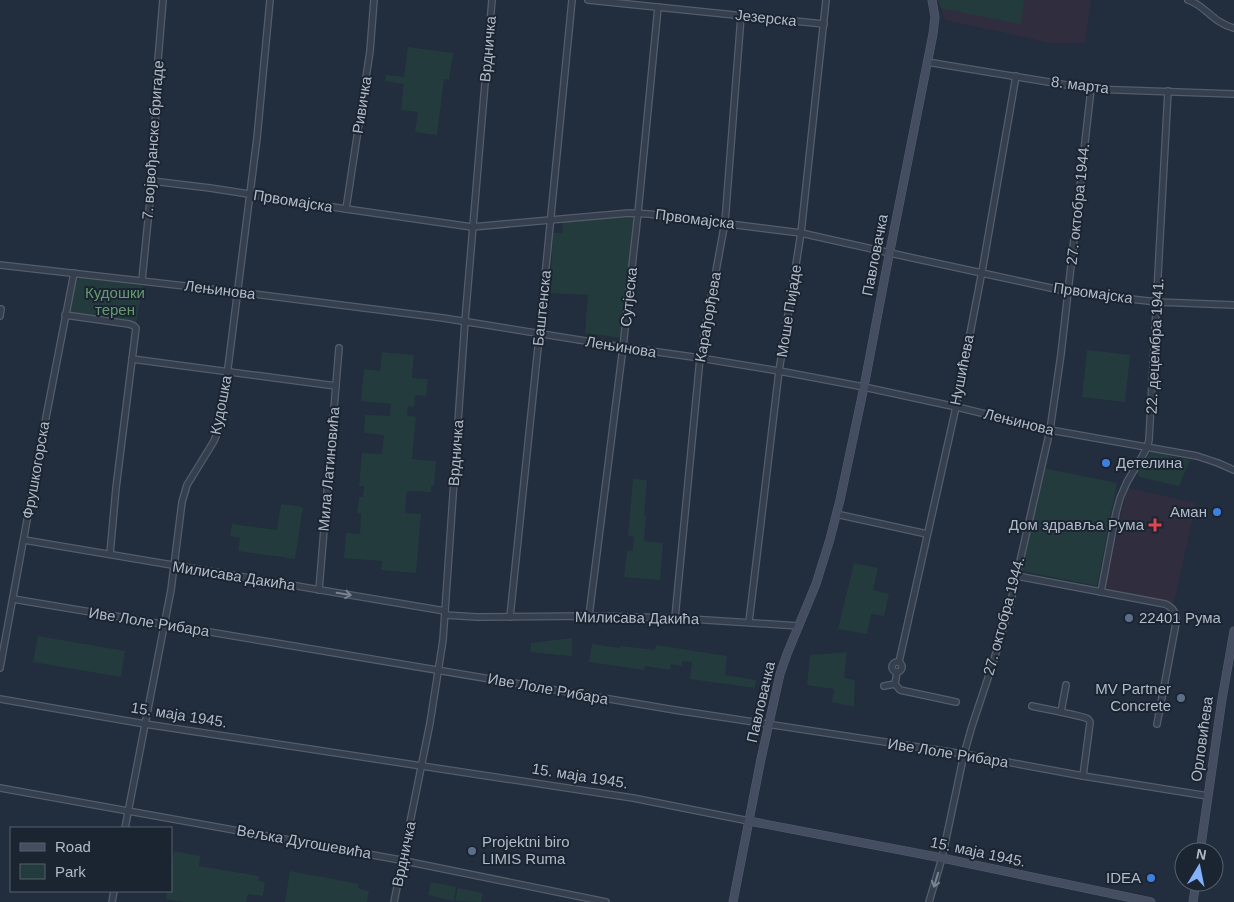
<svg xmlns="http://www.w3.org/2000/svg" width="1234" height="902" font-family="Helvetica,sans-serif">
<rect width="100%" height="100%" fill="#222d3d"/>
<!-- medical -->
<g fill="#302e3e">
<polygon points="938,0 1091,0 1085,43 1051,43 945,20"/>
<polygon points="1127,488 1196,503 1174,603 1105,588"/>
</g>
<!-- green -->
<g fill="#243b3e">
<polygon points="938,0 1024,0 1021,24 941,8"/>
<polygon points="408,47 453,53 449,80 444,79 437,135 415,132 418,112 401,110 404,84 385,81 386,75 404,77"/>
<polygon points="634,215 622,338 585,333 588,295 550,293 553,233 562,233 563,221"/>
<polygon points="75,276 143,286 136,324 67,314"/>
<polygon points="1087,350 1130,355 1125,402 1082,397"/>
<polygon points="382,352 414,355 412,378 428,379 426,396 415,395 414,407 408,406 407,415 416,417 412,459 436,461 434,486 431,486 431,492 407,491 405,513 421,514 416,573 381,570 382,561 344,558 346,533 360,534 361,514 357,513 359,497 363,497 364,486 359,486 362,453 382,454 384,435 364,433 365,415 390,416 391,404 361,401 364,369 380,371"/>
<polygon points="1151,452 1190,460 1179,486 1140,477 1137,473"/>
<polygon points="1043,468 1117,483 1097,586 1022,571"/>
<polygon points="633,479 647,480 644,516 646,516 644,541 663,543 660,580 624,577 627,551 633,551 634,537 628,536"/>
<polygon points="281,504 303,507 295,559 238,551 240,538 230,536 232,524 277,530"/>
<polygon points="854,563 878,568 873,590 889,594 884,616 871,614 867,634 838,629"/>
<polygon points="38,636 125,651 121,677 33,662"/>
<polygon points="572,638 572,656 530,652 531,643"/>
<polygon points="592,644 620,648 621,646 655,650 656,645 727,656 725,675 756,680 755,688 690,679 692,662 682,661 682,666 671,664 670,670 645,666 644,670 589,662"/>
<polygon points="847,652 844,678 855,680 854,707 832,702 834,689 807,685 810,655"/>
<polygon points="174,851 200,856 199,866 259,876 258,881 265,882 263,896 248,894 246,902 184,902 166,899 167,891 171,891 171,868"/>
<polygon points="290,871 359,884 358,888 369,891 367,902 285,902"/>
<polygon points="431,882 456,887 454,901 428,895"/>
<polygon points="458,888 483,893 481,902 455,901"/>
</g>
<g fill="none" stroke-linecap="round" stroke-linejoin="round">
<defs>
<g id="street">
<polyline points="588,0 824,24"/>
<path d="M 1188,0 C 1205,5 1213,23 1234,28"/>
<polyline points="927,62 1091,89 1234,94"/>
<polyline points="152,181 210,188 346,209 472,227 629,213 649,214 801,233 890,253 1069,292 1157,302 1234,305"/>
<polyline points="346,209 370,51 374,0"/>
<polyline points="0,265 238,292 443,318 623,347 700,358 779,371 864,387 961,408 1050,430 1197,456 1218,463 1234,470"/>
<polyline points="142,280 153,171 158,60 163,0"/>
<polyline points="65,315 129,324 134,326 136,328 116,488 110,554"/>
<polyline points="0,316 1,309"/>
<polyline points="132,359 336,386"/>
<polyline points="836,514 927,534"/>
<polyline points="24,540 445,611"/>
<path d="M 1017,576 L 1165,604 C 1174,608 1177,614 1176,623 L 1157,724"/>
<polyline points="319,590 339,348"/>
<polyline points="1101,592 1116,513 1120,498 1127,482 1147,448 1149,440 1168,91"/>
<polyline points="13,599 675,710 964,754 1083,776 1208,796"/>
<polyline points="445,615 477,617 589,616 675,618 799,626"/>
<polyline points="589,616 623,347 638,213 658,7"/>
<polyline points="510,617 540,328 572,0"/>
<polyline points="675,618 700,358 725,222 741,16"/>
<polyline points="749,622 779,371 801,233 826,0"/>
<circle cx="897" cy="667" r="5"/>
<polyline points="899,662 956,407 983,266 1016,76"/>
<polyline points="0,668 42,438 74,273"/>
<polyline points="897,672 895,684 900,690 956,702"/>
<polyline points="884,686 895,684"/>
<polyline points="0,699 145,724 633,798 749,821"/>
<path d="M 1032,706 C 1040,708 1084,716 1088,719 C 1089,720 1090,722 1090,723 L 1083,776"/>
<polyline points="1061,712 1066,685"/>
<polyline points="0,788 395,859 606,902"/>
<polyline points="125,828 171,590 182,502 187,485 214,441 221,423 257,138 270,0"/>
<polyline points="112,902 114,891"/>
<polyline points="394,902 430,723 443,640 465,321 492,0"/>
<polyline points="929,902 942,858 964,754 972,726 993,663 1010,605 1050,430 1061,354 1091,89"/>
</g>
<g id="secondary">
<polyline points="749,821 942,858 1151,902"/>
<polyline points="1200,852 1222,699 1234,631"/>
<polyline points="733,902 761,759 780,674 787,654 816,584 830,539 840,500 864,387 885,276 933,34 935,17 932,0"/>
<polyline points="1193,902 1196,882"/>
</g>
</defs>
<!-- street casing -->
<use href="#street" stroke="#545d6b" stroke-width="8"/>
<!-- secondary casing -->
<use href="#secondary" stroke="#545d6b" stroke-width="9"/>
<!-- street -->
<use href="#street" stroke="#363f4d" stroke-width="5.5"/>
<!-- secondary -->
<use href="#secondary" stroke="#444e60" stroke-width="8"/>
</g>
<!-- one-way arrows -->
<defs><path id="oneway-shaft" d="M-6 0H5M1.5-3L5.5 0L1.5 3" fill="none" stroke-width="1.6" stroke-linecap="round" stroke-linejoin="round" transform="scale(1.25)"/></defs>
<g stroke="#7a8391">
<use href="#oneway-shaft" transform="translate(344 594) rotate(10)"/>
<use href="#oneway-shaft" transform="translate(936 880) rotate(107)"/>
</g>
<!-- markers -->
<g fill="#3f7fe0" stroke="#1b2431" stroke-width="2">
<circle cx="1106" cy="463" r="5"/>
<circle cx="1217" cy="512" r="5"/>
<circle cx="1151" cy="878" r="5"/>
</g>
<path fill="#e0444e" stroke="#1b2431" stroke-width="2" d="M1152.5 517.5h5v5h5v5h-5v5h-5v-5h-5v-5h5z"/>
<g fill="#5c6f8a" stroke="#1b2431" stroke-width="2">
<circle cx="1129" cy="618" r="5"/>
<circle cx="1181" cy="698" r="5"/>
<circle cx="472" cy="851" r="5"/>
</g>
<g text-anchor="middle" stroke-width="4" stroke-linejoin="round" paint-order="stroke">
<!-- street labels -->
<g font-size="15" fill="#b1bac8" stroke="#1b2431">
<text transform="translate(766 18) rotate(6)" y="5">Језерска</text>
<text transform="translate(488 49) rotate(-85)" y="5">Врдничка</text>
<text transform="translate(1080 85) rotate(7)" y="5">8. марта</text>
<text transform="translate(362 105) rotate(-81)" y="5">Ривичка</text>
<text transform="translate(153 140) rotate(-86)" y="5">7. војвођанске бригаде</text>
<text transform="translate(293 201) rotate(9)" y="5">Првомајска</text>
<text transform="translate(1078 204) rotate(-84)" y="5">27. октобра 1944.</text>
<text transform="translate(695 219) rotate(7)" y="5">Првомајска</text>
<text transform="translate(875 255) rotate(-79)" y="5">Павловачка</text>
<text transform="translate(220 290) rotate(7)" y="5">Лењинова</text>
<text transform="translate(1093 293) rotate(8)" y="5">Првомајска</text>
<text transform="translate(629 297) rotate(-84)" y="5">Сутјеска</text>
<text transform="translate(542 308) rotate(-84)" y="5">Баштенска</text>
<text transform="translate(789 311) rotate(-81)" y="5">Моше Пијаде</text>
<text transform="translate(708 317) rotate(-80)" y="5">Карађорђева</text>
<text transform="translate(1155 346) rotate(-87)" y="5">22. децембра 1941.</text>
<text transform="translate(621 347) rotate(9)" y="5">Лењинова</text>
<text transform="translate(962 370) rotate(-79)" y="5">Нушићева</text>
<text transform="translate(221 405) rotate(-79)" y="5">Кудошка</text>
<text transform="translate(1019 422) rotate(14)" y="5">Лењинова</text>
<text transform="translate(456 453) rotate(-86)" y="5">Врдничка</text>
<text transform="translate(329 469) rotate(-85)" y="5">Мила Латиновића</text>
<text transform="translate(36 470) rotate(-80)" y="5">Фрушкогорска</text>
<text transform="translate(234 576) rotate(9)" y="5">Милисава Дакића</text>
<text transform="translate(1004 616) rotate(-75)" y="5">27. октобра 1944.</text>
<text transform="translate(637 618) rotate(1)" y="5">Милисава Дакића</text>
<text transform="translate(149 622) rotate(9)" y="5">Иве Лоле Рибара</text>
<text transform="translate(548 689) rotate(10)" y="5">Иве Лоле Рибара</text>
<text transform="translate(761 702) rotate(-77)" y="5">Павловачка</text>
<text transform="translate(179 715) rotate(9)" y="5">15. маја 1945.</text>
<text transform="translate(1202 739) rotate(-82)" y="5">Орловићева</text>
<text transform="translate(948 753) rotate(9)" y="5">Иве Лоле Рибара</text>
<text transform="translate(580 776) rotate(9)" y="5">15. маја 1945.</text>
<text transform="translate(304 842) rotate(10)" y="5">Вељка Дугошевића</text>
<text transform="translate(978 852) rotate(12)" y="5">15. маја 1945.</text>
<text transform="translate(404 854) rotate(-78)" y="5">Врдничка</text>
</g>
<!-- park labels -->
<g font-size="15" fill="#679a73" stroke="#1b2431">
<text x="115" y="298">Кудошки<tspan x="115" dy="17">терен</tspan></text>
</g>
<!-- poi labels -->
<g font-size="15" fill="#b1bac8" stroke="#1b2431" text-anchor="end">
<text x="1116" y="468" text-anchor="start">Детелина</text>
<text x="1207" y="517">Аман</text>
<text x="1144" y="530">Дом здравља Рума</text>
<text x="1139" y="623" text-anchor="start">22401 Рума</text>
<text x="1171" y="694">MV Partner<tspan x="1171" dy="17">Concrete</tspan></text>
<text x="482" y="847" text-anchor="start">Projektni biro<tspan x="482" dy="17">LIMIS Ruma</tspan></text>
<text x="1141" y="883">IDEA</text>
</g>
</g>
<!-- legend -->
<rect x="10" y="827" width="162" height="65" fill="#1b2431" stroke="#57606d"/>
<rect x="20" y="843" width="25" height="8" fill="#444e60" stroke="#57606d"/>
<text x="55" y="852" font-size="15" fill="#b1bac8">Road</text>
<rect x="20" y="864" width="25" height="15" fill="#243b3e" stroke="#57606d"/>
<text x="55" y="877" font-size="15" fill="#b1bac8">Park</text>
<!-- north arrow -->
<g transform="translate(1199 867) rotate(10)"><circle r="24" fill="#1b2431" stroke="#57606d"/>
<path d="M0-4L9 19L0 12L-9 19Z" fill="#83b2fb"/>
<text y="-8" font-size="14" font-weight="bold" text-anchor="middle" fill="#b1bac8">N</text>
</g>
</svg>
